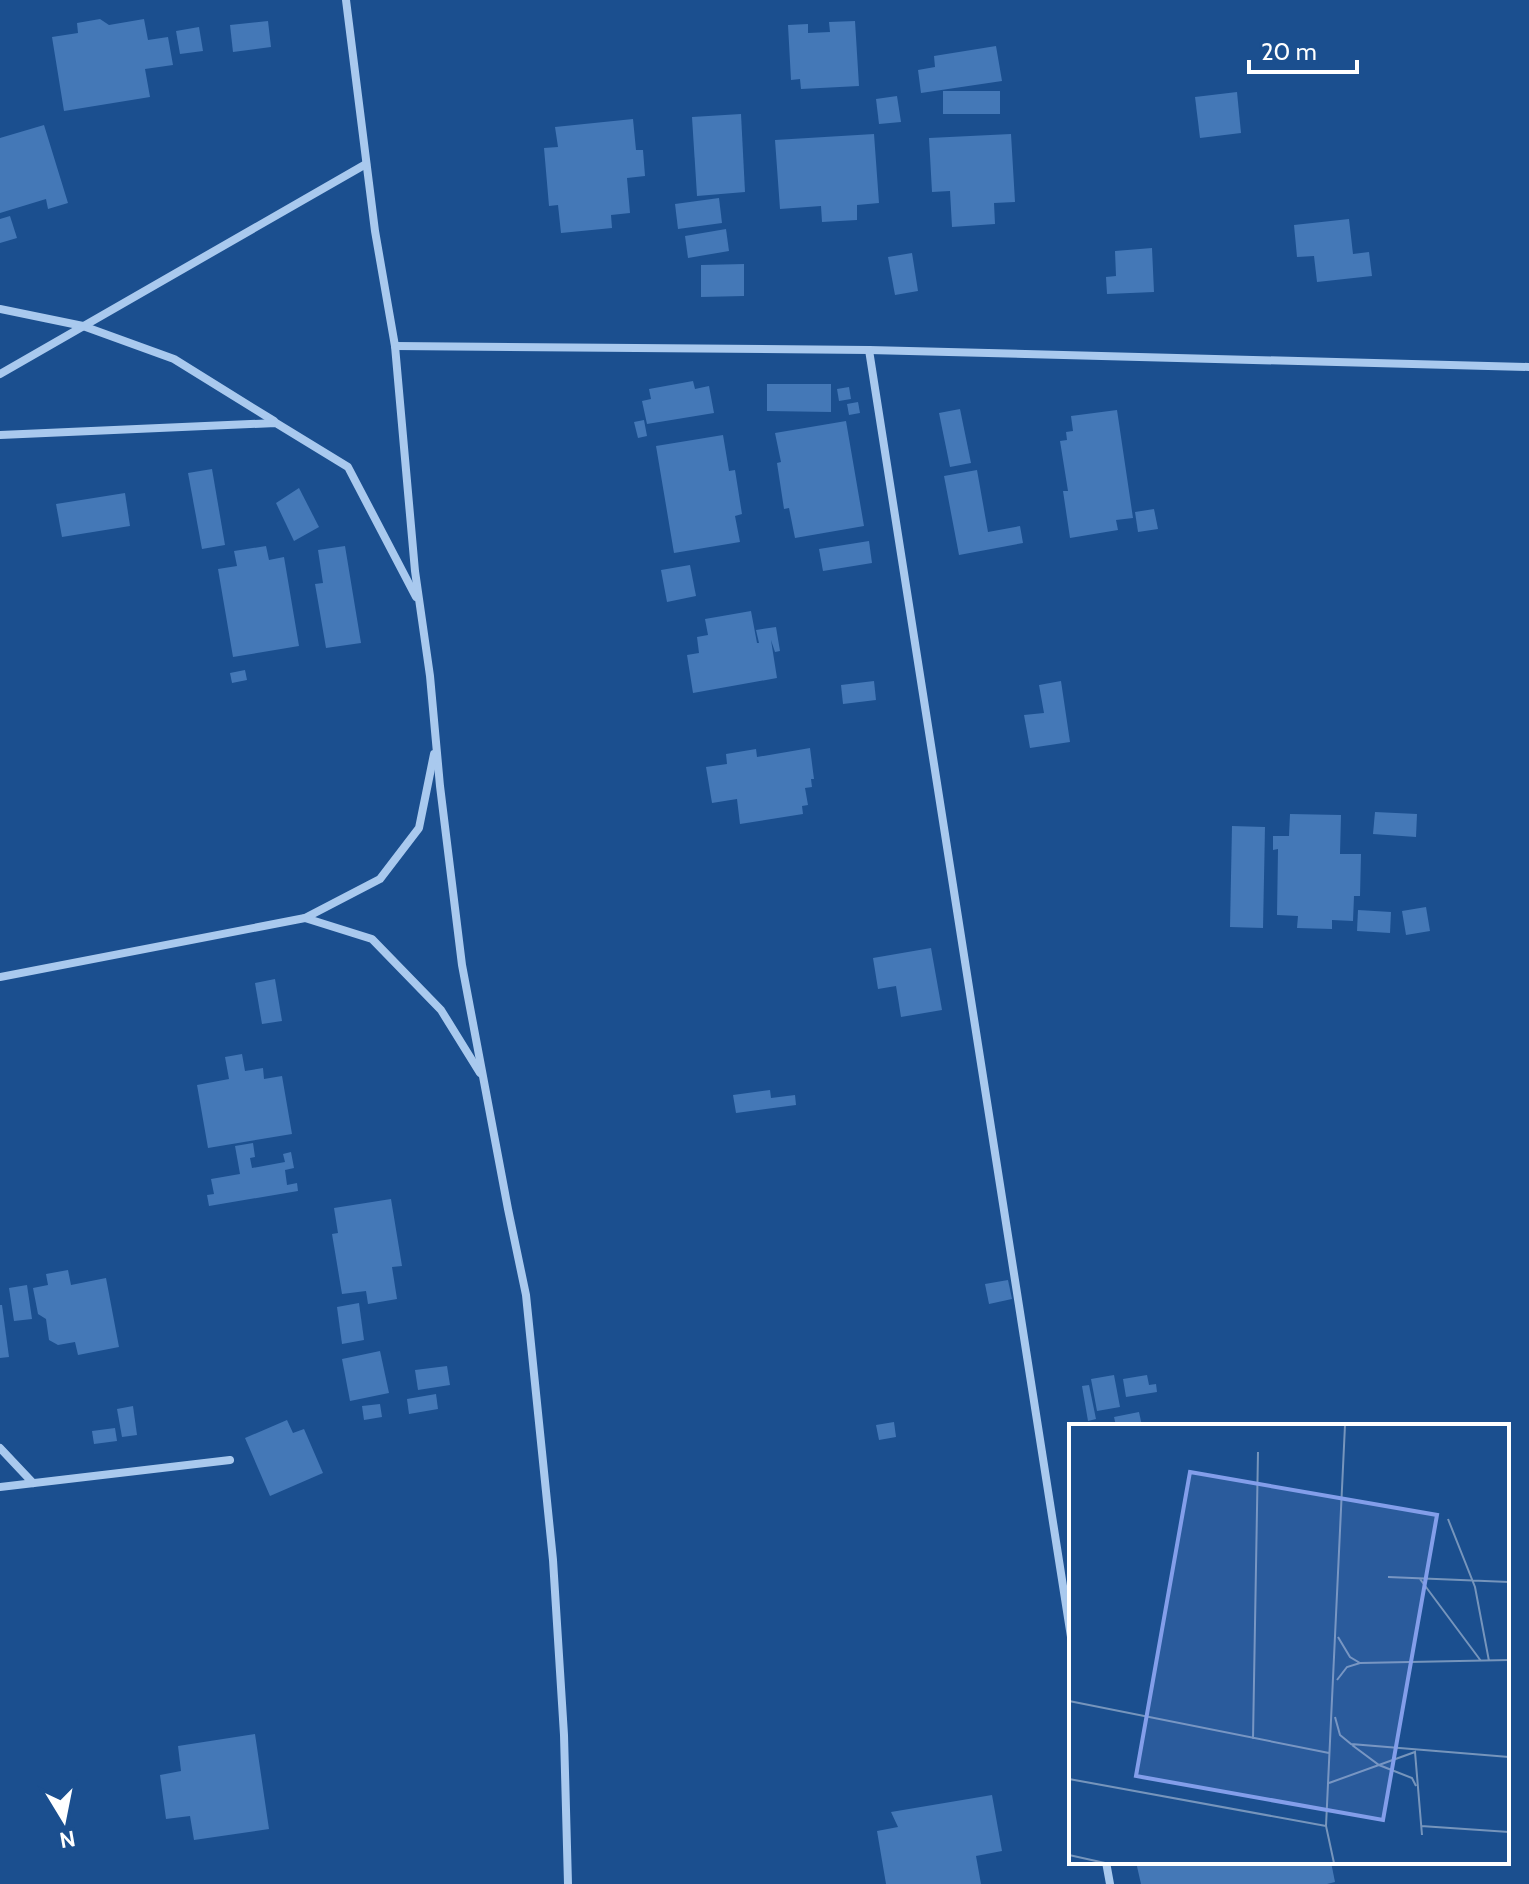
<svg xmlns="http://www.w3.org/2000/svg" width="1529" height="1884" font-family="Cabin,sans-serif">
<rect width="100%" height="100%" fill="#1b4f8f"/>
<!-- building -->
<g fill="#4478b7">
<polygon points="100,19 109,25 144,19 148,40 168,37 173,65 145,69 150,97 64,111 52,37 78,33 77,23"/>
<polygon points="268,21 271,47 233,52 230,25"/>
<polygon points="855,21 859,86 801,89 800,79 791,80 788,25 808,24 808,33 830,32 829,22"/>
<polygon points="199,27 203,51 180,54 176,31"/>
<polygon points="996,46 1002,81 921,93 918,70 935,67 934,56"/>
<rect x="943" y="91" width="57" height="23"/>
<polygon points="1237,92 1241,133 1200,138 1195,97"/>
<polygon points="897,96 901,122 879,124 876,99"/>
<polygon points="741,114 745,192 697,196 692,117"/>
<polygon points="633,119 636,150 643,150 645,176 627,178 630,213 611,215 612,228 561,233 558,205 549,206 544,148 558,147 555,127"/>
<polygon points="44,125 68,203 48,209 46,199 0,213 0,138"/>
<polygon points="874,134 879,203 857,205 857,220 822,222 821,206 780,209 775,140"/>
<polygon points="1011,134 1015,202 994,203 995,224 952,227 950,191 932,192 929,138"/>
<polygon points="719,198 722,223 678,229 675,204"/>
<polygon points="10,216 17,238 0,243 0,219"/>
<polygon points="1349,219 1353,254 1369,252 1372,276 1317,282 1314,256 1297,257 1294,225"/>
<polygon points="726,229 729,251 688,258 685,236"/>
<polygon points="1152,248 1154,292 1107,294 1106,277 1116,276 1115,251"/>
<polygon points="912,253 918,291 895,295 888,257"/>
<polygon points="744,264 744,296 701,297 701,265"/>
<polygon points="693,381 695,389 709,386 714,413 647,424 642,401 651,399 649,389"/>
<polygon points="767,384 831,384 831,412 767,411"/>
<polygon points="849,387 851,399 839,401 837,389"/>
<polygon points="858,402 860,413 849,415 847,404"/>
<polygon points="960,409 971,463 950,467 939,413"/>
<polygon points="1117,410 1133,518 1116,520 1118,530 1070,538 1063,491 1068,491 1060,441 1067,440 1066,432 1073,431 1071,416"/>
<polygon points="644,420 647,436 638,438 634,422"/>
<polygon points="846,421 864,526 795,538 789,508 784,509 777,463 781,462 775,433"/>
<polygon points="723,435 729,471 735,470 742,514 735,516 740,542 674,553 656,446"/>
<polygon points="212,469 225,545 202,549 188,473"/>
<polygon points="977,470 988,532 1020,526 1023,543 959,555 944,476"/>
<polygon points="299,488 319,527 294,541 276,503"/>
<polygon points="125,493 130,526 62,537 56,504"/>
<polygon points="1154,509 1158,529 1138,532 1135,512"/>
<polygon points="869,541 872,563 823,571 819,549"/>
<polygon points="266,546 269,560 284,557 299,646 233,657 218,569 237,566 234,551"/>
<polygon points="345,546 361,643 326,648 315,584 323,583 318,550"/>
<polygon points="690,565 696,596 667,602 661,570"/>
<polygon points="751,611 757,643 759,643 756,630 776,627 780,651 775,652 771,640 777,678 693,693 687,655 699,653 697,637 708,635 705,619"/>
<polygon points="245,670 247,680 232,683 230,673"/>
<polygon points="874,681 876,700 843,704 841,685"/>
<polygon points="1061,681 1070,742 1030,748 1024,715 1044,713 1039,685"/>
<polygon points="810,748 814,779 811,779 812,787 805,788 808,805 802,806 803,814 740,824 737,799 712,803 706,767 727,764 726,754 756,749 757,757"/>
<polygon points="1375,812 1417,814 1416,837 1373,834"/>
<polygon points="1290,814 1341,815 1340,854 1361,854 1360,896 1354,896 1353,921 1332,920 1332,929 1297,928 1298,916 1277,915 1278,849 1273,850 1273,836 1289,836"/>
<polygon points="1232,826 1265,827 1263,928 1230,927"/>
<polygon points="1426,907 1430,931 1406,935 1402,911"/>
<polygon points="1358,910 1391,912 1390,933 1357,931"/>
<polygon points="931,948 942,1010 901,1017 896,986 878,989 873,958"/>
<polygon points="275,979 282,1021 262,1024 255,983"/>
<polygon points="242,1054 245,1071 263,1068 264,1079 282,1076 292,1134 208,1148 197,1085 229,1079 225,1057"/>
<polygon points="770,1090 771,1098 795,1095 796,1105 736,1113 733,1095"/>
<polygon points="253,1143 255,1157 250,1158 252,1168 285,1162 283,1154 291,1152 294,1168 285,1170 287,1185 297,1183 298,1191 209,1206 207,1195 214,1194 211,1179 240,1174 235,1146"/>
<polygon points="391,1199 402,1266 392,1267 397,1299 368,1304 366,1291 342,1294 332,1234 338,1233 334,1208"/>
<polygon points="68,1270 71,1285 106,1278 119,1347 78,1355 75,1342 58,1345 49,1340 46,1319 38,1314 33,1288 48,1285 46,1274"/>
<polygon points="1008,1280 1012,1299 989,1304 985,1284"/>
<polygon points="27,1285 32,1319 14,1321 9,1288"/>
<polygon points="359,1303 364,1340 342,1344 337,1307"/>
<polygon points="0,1305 2,1305 9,1357 0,1358"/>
<polygon points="380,1351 389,1393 350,1401 342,1359"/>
<polygon points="447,1366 450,1385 418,1390 415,1370"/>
<polygon points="1114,1375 1120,1407 1097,1411 1091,1379"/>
<polygon points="1147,1375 1149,1385 1156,1384 1157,1392 1126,1397 1123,1379"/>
<polygon points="1089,1385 1096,1419 1088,1421 1082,1386"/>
<polygon points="436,1394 438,1409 409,1414 407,1399"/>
<polygon points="380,1404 382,1417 364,1420 362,1406"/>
<polygon points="133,1406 137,1435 122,1437 117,1409"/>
<polygon points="1139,1412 1142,1426 1116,1426 1114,1417"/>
<polygon points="287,1420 293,1433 304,1429 323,1473 270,1496 245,1438"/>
<polygon points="894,1422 896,1437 879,1440 876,1425"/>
<polygon points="115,1428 117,1441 94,1444 92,1431"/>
<polygon points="255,1734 269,1829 194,1840 190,1816 166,1819 160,1775 181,1771 178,1746"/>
<polygon points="992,1795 1002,1851 976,1856 981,1884 886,1884 877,1831 898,1827 891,1812"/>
<polygon points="1136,1862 1331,1862 1335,1882 1327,1884 1141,1884"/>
</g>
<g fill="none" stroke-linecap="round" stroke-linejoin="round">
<!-- minor -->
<g stroke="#a9c9ee" stroke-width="8">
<polyline points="346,0 375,231 395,346 415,571 430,676 440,786 462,965 508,1209 526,1295 553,1560 564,1735 568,1884"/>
<polyline points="0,309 83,326 174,359 274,421"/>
<polyline points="395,346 869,350 1529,367"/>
<polyline points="869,350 1071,1637"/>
<polyline points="0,374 366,164"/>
<polyline points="0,435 276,423 348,467 416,597"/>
<polyline points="305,918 372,939 441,1010 480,1073"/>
<polyline points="0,977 305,918 380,879 419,828 434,754"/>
<polyline points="0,1448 33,1483"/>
<polyline points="0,1487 230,1460"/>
<polyline points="1106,1862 1110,1884"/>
</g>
</g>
<!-- overview -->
<g transform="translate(1069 1424)">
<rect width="440" height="440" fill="#1b4f8f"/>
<path fill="none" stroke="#7695bc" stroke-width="2" d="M 379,95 L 406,163 L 420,237M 319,153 L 440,158M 351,155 L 412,237M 269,213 L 281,233 L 291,239M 268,256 L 278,243 L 291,239 L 440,236M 0,277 L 260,329M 266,293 L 271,311 L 282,320 L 440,333M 184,315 L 189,28M 283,321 L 310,341 L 343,354 L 347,362M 0,355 L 257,402M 260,359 L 346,328 L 353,411M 352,402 L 440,408M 0,431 L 36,439M 265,439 L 257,402 L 276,1"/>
<path fill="#839eea" fill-opacity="0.15" stroke="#839eea" stroke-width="4" d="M 121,48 L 368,91 L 314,396 L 67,352 Z"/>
<rect width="440" height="440" fill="none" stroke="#fff" stroke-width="4"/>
</g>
<!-- north arrow -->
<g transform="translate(64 1820) rotate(170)" stroke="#1b4f8f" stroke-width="6" paint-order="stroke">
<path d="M0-6L14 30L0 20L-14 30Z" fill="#ffffff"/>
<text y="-12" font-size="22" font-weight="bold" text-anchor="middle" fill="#ffffff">N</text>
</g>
<!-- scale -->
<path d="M1249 60v12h108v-12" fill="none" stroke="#ffffff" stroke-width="4"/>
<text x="1261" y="60" font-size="24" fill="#ffffff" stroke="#1b4f8f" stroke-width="6" paint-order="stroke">20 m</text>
</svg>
